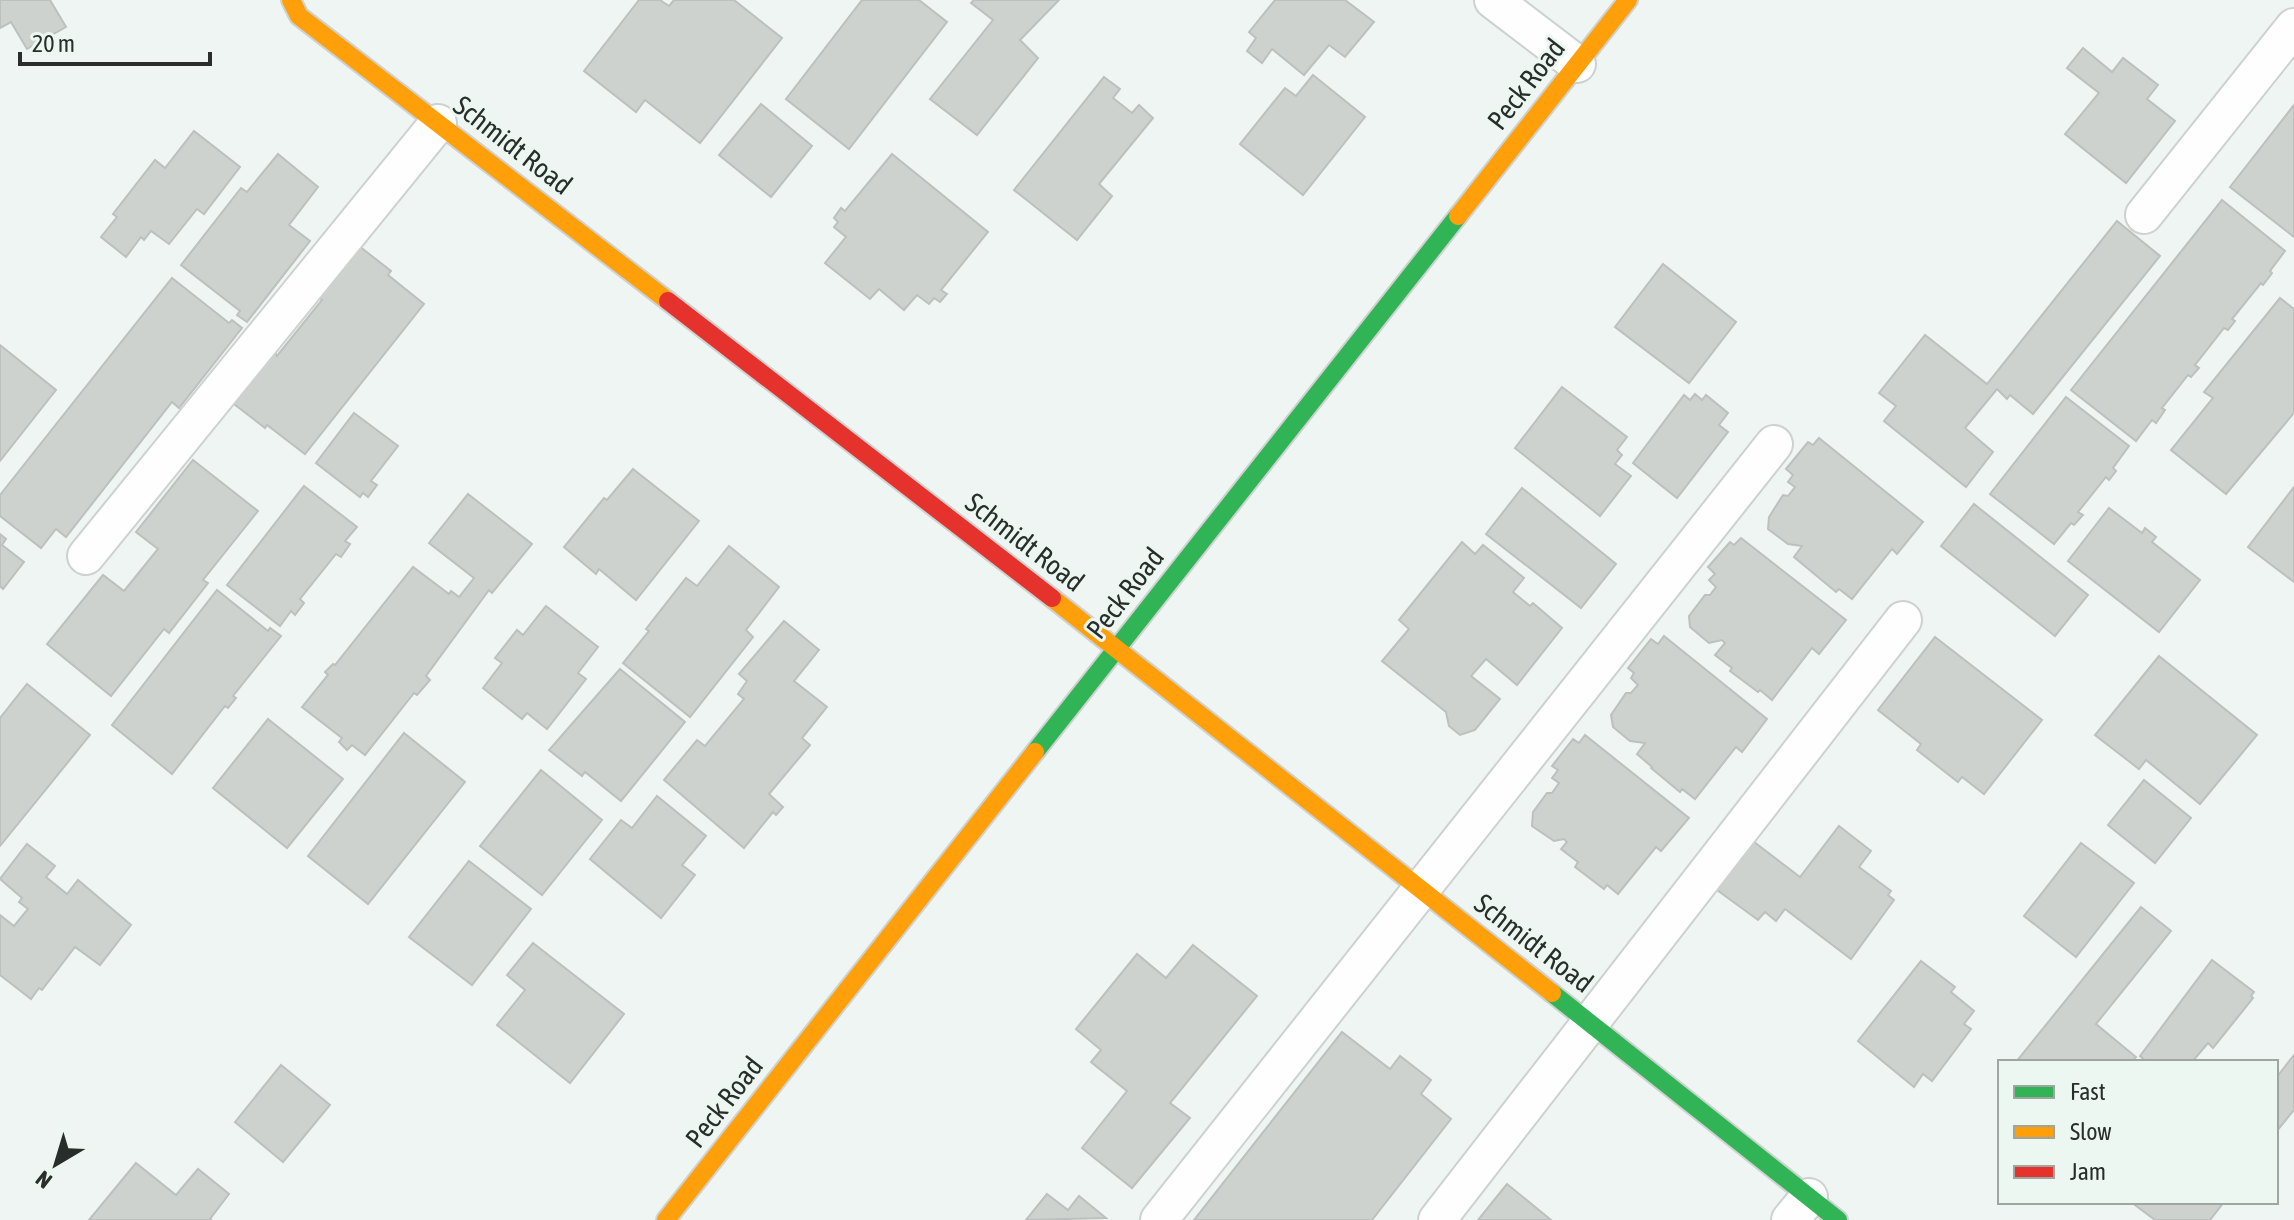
<svg xmlns="http://www.w3.org/2000/svg" width="2294" height="1220" font-family="'Asap Condensed',sans-serif">
<rect width="100%" height="100%" fill="#eff5f2"/>
<!-- building -->
<g fill="#cdd2cf" stroke="#bcc0be" stroke-width="2">
<polygon points="0,0 50,0 66,27 27,49 11,22 0,28"/>
<polygon points="639,0 660,0 669,6 674,0 734,0 782,38 700,143 645,100 636,112 584,71"/>
<polygon points="862,0 919,0 947,22 849,149 786,99"/>
<polygon points="974,0 1059,0 1020,40 1038,58 977,135 930,99 993,20 971,3"/>
<polygon points="1275,0 1345,0 1374,22 1345,57 1329,45 1304,75 1272,49 1262,63 1247,51 1256,38 1249,32"/>
<polygon points="2083,48 2112,72 2123,58 2158,85 2147,99 2175,121 2126,183 2065,134 2099,93 2067,68"/>
<polygon points="1313,75 1365,117 1303,195 1240,144 1285,88 1296,96"/>
<polygon points="1104,77 1120,89 1113,98 1132,113 1139,105 1153,118 1099,184 1112,196 1077,240 1014,190"/>
<polygon points="761,104 812,146 771,197 719,155"/>
<polygon points="2294,105 2294,237 2230,187"/>
<polygon points="194,131 240,167 204,214 197,209 169,244 151,231 144,240 141,237 126,257 101,237 117,217 113,214 155,160 165,168"/>
<polygon points="278,154 318,187 289,225 310,241 247,322 237,315 240,311 181,265 241,188 247,192"/>
<polygon points="892,154 988,232 941,290 947,294 940,302 934,298 929,304 917,295 904,310 879,289 870,299 825,263 846,237 834,227 838,222 834,218 841,208 845,211"/>
<polygon points="2222,200 2285,251 2270,271 2272,273 2263,285 2261,283 2232,319 2235,321 2228,330 2224,328 2195,365 2199,368 2191,377 2188,375 2162,408 2165,410 2156,423 2152,420 2136,441 2071,390"/>
<polygon points="2117,221 2160,256 2033,414 2010,395 2007,399 1997,389 1965,428 1993,452 1966,487 1884,421 1896,406 1879,393 1925,335 1987,384"/>
<polygon points="359,246 391,271 388,275 424,304 305,454 267,425 265,428 234,404 275,352 277,356 322,300 318,297"/>
<polygon points="1663,264 1736,322 1689,383 1615,327"/>
<polygon points="172,278 229,323 232,320 242,328 179,408 172,402 66,537 56,529 41,548 0,516 0,495"/>
<polygon points="2280,298 2294,309 2294,413 2226,494 2171,450 2213,398 2204,392"/>
<polygon points="0,345 56,390 0,461"/>
<polygon points="1562,387 1627,437 1617,450 1622,455 1615,464 1631,476 1600,516 1515,448"/>
<polygon points="1695,394 1702,400 1706,395 1728,413 1719,425 1728,432 1677,498 1633,463 1684,395 1690,400"/>
<polygon points="2066,397 2129,446 2113,468 2116,471 2109,480 2106,477 2078,512 2083,515 2074,525 2071,523 2054,544 1990,494"/>
<polygon points="354,413 398,446 371,481 377,485 368,497 363,493 360,497 316,463"/>
<polygon points="1819,438 1923,522 1897,554 1892,549 1852,599 1839,589 1836,592 1794,557 1802,546 1788,544 1768,529 1769,517 1783,495 1788,496 1795,487 1788,482 1793,475 1786,469 1808,442 1813,445"/>
<polygon points="193,460 258,511 203,580 208,583 169,633 164,629 111,696 47,644 103,575 124,591 158,549 136,532"/>
<polygon points="633,469 699,521 636,600 599,569 596,574 564,547 604,498 607,500"/>
<polygon points="304,486 357,527 345,541 350,544 341,557 336,554 300,599 304,603 295,615 291,611 280,626 227,585"/>
<polygon points="2294,487 2294,582 2248,547"/>
<polygon points="1522,488 1616,564 1581,608 1486,534"/>
<polygon points="468,494 532,544 492,593 489,590 426,676 430,680 417,695 414,693 365,755 352,745 347,750 339,742 342,738 302,707 328,675 325,672 333,664 335,665 413,567 449,594 451,591 459,597 474,578 429,543"/>
<polygon points="1974,504 2088,595 2055,636 1941,546"/>
<polygon points="2109,508 2142,533 2145,528 2156,537 2152,542 2200,580 2159,632 2068,561"/>
<polygon points="0,534 6,539 2,545 24,562 3,589 0,586"/>
<polygon points="1741,538 1846,620 1819,654 1812,648 1772,700 1760,690 1758,692 1730,671 1732,668 1715,655 1725,643 1722,640 1709,643 1690,627 1689,616 1705,595 1710,595 1716,587 1709,580 1715,574 1708,567 1730,542 1734,545"/>
<polygon points="1462,542 1475,554 1483,545 1524,578 1513,592 1530,606 1533,603 1562,628 1517,685 1486,659 1471,676 1500,699 1475,730 1460,735 1449,726 1446,712 1382,661 1409,629 1399,620"/>
<polygon points="729,546 779,587 746,630 753,637 690,717 623,663 649,631 646,629 686,578 697,586"/>
<polygon points="217,590 268,631 270,628 281,636 233,696 236,698 228,708 225,706 172,774 112,725"/>
<polygon points="546,606 598,647 578,673 586,679 547,729 527,713 522,719 483,688 502,663 495,658 517,630 523,635"/>
<polygon points="784,621 819,650 794,681 827,707 802,738 810,745 769,794 783,807 776,815 773,812 744,848 664,780 697,740 705,746 744,699 738,694 747,681 739,674"/>
<polygon points="1664,636 1767,719 1742,752 1736,747 1695,799 1682,789 1680,792 1651,768 1652,767 1637,754 1645,743 1630,741 1613,727 1611,715 1626,693 1631,693 1638,685 1631,678 1634,673 1628,668 1651,639 1658,644"/>
<polygon points="1935,637 2042,720 1984,794 1962,777 1958,782 1917,750 1921,744 1878,710"/>
<polygon points="2159,656 2257,735 2200,804 2146,760 2139,769 2095,735"/>
<polygon points="620,669 685,722 621,801 585,772 582,776 549,750"/>
<polygon points="27,684 90,735 0,846 0,718"/>
<polygon points="268,719 343,779 287,848 213,788"/>
<polygon points="404,733 465,782 368,904 308,856"/>
<polygon points="1585,735 1689,818 1661,851 1656,847 1618,894 1607,885 1604,889 1575,867 1578,862 1561,849 1567,842 1564,839 1554,841 1532,826 1533,812 1547,793 1552,793 1559,783 1552,778 1558,770 1552,766 1573,739 1579,743"/>
<polygon points="541,770 602,820 542,895 480,846"/>
<polygon points="2144,780 2191,818 2155,863 2108,825"/>
<polygon points="657,796 706,836 682,865 695,875 661,918 590,859 621,820 632,828"/>
<polygon points="1839,826 1871,851 1859,867 1891,891 1888,895 1894,900 1851,959 1785,909 1776,921 1765,912 1758,920 1713,887 1750,839 1800,877"/>
<polygon points="2081,843 2134,883 2076,957 2024,916"/>
<polygon points="27,844 55,866 46,877 67,894 78,880 131,925 100,965 75,947 42,990 39,988 31,999 0,975 0,915 14,926 28,909 19,902 22,898 0,879"/>
<polygon points="469,861 531,909 472,985 409,937"/>
<polygon points="2141,907 2171,931 2096,1024 2136,1057 2131,1062 2016,1062"/>
<polygon points="533,943 624,1014 570,1083 497,1025 525,990 507,975"/>
<polygon points="1193,945 1257,996 1170,1103 1190,1118 1132,1188 1082,1148 1127,1091 1091,1062 1101,1050 1076,1029 1137,954 1166,978"/>
<polygon points="2212,960 2254,992 2251,996 2253,998 2213,1048 2208,1043 2192,1062 2147,1062 2140,1056"/>
<polygon points="1921,961 1955,987 1951,992 1974,1011 1964,1024 1971,1029 1932,1081 1923,1074 1914,1087 1858,1041"/>
<polygon points="1342,1032 1390,1069 1400,1056 1431,1080 1421,1094 1451,1119 1372,1220 1194,1220"/>
<polygon points="2294,1055 2294,1110 2276,1132 2276,1078"/>
<polygon points="281,1065 330,1105 283,1162 235,1122"/>
<polygon points="136,1163 176,1195 198,1169 229,1194 210,1219 212,1220 89,1220"/>
<polygon points="1507,1184 1551,1220 1478,1220"/>
<polygon points="1047,1194 1068,1210 1079,1196 1106,1218 1026,1220"/>
<polygon points="2131,1202 2224,1202 2210,1220 2155,1220"/>
</g>
<g fill="none" stroke-linecap="round" stroke-linejoin="round">
<defs>
<g id="lane">
<polyline points="1493,0 1577,64"/>
<polyline points="2144,215 2294,27"/>
<polyline points="86,556 438,123"/>
<path d="M 1159,1220 C 1363,961 1570,704 1774,444"/>
<polyline points="1437,1220 1903,620"/>
<polyline points="1790,1220 1809,1197"/>
</g>
<g id="fast">
<polyline points="1035,752 1458,216"/>
<polyline points="1552,993 1838,1220"/>
</g>
<g id="slow">
<polyline points="291,0 299,16 668,301"/>
<polyline points="1458,216 1628,0"/>
<polyline points="1052,598 1552,993"/>
<polyline points="666,1220 1035,752"/>
</g>
<polyline id="jam" points="668,301 1052,598"/>
</defs>
<!-- lane casing -->
<use href="#lane" stroke="#cdd2d0" stroke-width="40"/>
<!-- fast casing -->
<use href="#fast" stroke="#cdd2d0" stroke-width="22"/>
<!-- slow casing -->
<use href="#slow" stroke="#cdd2d0" stroke-width="22"/>
<!-- jam casing -->
<use href="#jam" stroke="#cdd2d0" stroke-width="22"/>
<!-- lane -->
<use href="#lane" stroke="#fdfefd" stroke-width="36"/>
<!-- fast -->
<use href="#fast" stroke="#30b455" stroke-width="18"/>
<!-- slow -->
<use href="#slow" stroke="#ff9f0a" stroke-width="18"/>
<!-- jam -->
<use href="#jam" stroke="#e5322d" stroke-width="18"/>
</g>
<g text-anchor="middle" stroke-width="6" stroke-linejoin="round" paint-order="stroke">
<!-- street labels -->
<g font-size="28" fill="#292d2b" stroke="#edf7f2">
<text transform="translate(1526 84) rotate(-52)" y="10">Peck Road</text>
<text transform="translate(513 145) rotate(38)" y="10">Schmidt Road</text>
<text transform="translate(1025 542) rotate(38)" y="10">Schmidt Road</text>
<text transform="translate(1125 593) rotate(-52)" y="10">Peck Road</text>
<text transform="translate(1534 943) rotate(38)" y="10">Schmidt Road</text>
<text transform="translate(724 1102) rotate(-52)" y="10">Peck Road</text>
</g>
</g>
<!-- legend -->
<rect x="1998" y="1060" width="280" height="144" fill="#edf7f2" stroke="#9fa6a2" stroke-width="2"/>
<rect x="2014" y="1086" width="40" height="12" fill="#30b455" stroke="#9fa6a2" stroke-width="2"/>
<text x="2070" y="1100" font-size="24" fill="#292d2b">Fast</text>
<rect x="2014" y="1126" width="40" height="12" fill="#ff9f0a" stroke="#9fa6a2" stroke-width="2"/>
<text x="2070" y="1140" font-size="24" fill="#292d2b">Slow</text>
<rect x="2014" y="1166" width="40" height="12" fill="#e5322d" stroke="#9fa6a2" stroke-width="2"/>
<text x="2070" y="1180" font-size="24" fill="#292d2b">Jam</text>
<!-- north arrow -->
<g transform="translate(56 1164) rotate(218)" stroke="#edf7f2" stroke-width="6" paint-order="stroke">
<path d="M0-6L14 30L0 20L-14 30Z" fill="#292d2b"/>
<text y="-12" font-size="22" font-weight="bold" text-anchor="middle" fill="#292d2b">N</text>
</g>
<!-- scale -->
<path d="M20 52v12h190v-12" fill="none" stroke="#292d2b" stroke-width="4"/>
<text x="32" y="52" font-size="24" fill="#292d2b" stroke="#edf7f2" stroke-width="6" paint-order="stroke">20 m</text>
</svg>
